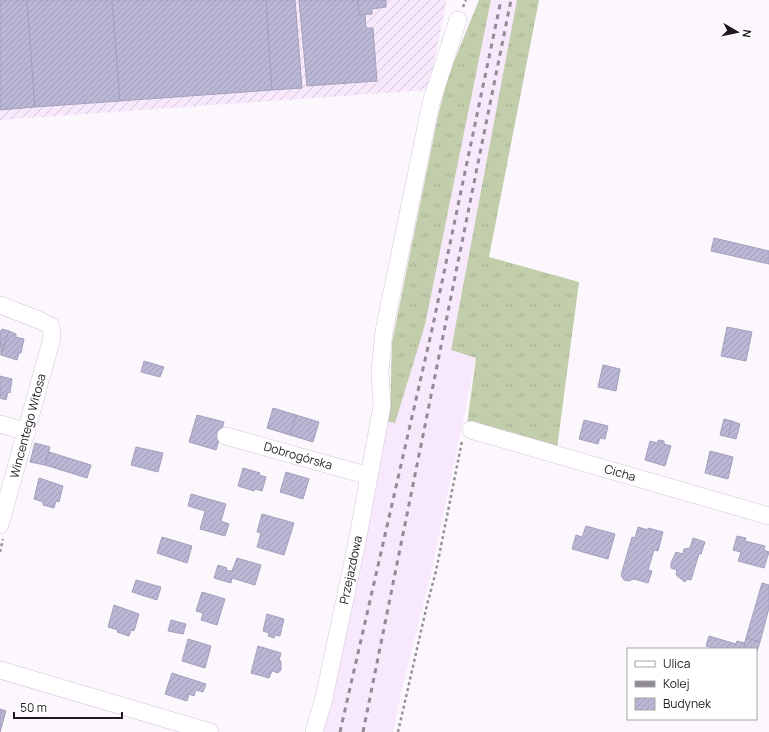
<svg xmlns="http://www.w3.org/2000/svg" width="769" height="732" font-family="Manrope,sans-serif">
<defs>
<pattern id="industrial-furrows" width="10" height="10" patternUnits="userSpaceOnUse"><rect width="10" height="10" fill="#f7e8fc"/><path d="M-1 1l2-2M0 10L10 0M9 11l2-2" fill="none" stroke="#d3c6d8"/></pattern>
<pattern id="grass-tufts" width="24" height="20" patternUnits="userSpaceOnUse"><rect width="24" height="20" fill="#c2cdac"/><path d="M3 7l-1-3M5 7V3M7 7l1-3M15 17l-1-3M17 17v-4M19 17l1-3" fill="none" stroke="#a6af94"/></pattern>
<pattern id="building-hatch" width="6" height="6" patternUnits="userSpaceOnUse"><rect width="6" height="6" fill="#bab7d5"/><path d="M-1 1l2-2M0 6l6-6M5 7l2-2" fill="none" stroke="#9f9db7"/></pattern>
</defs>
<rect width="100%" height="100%" fill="#fbf7fc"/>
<!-- built -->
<polygon fill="#f7e8fc" points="491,0 517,0 451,350 476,358 432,570 401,693 393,732 321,732 386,421 395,422 425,325"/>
<!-- industrial -->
<polygon fill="url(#industrial-furrows)" points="0,0 447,0 428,90 0,120"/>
<!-- grass -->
<g fill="url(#grass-tufts)">
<polygon points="479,0 491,0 425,325 395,423 386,421 390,411 392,342 438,116 448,76"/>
<polygon points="517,0 539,0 489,257 579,282 557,448 467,424 476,358 451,350"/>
</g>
<!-- building -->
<g fill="url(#building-hatch)" stroke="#a3a0bd">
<polygon points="0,0 27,0 35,107 0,110"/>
<polygon points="27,0 112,0 120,101 35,107"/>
<polygon points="112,0 266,0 272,90 120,101"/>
<polygon points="266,0 295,0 302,88 272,90"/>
<polygon points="299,0 358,0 359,15 365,14 366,28 373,28 377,81 307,86"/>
<polygon points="358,0 386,0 386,7 372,9 372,14 359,15"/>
<polygon points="714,238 769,251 769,264 711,251"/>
<polygon points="727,327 752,332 746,361 721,356"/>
<polygon points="2,329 9,331 1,355 0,332"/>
<polygon points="9,331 16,334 16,337 24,339 21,353 19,353 17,360 1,355"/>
<polygon points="144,361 164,367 160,377 141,372"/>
<polygon points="603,365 620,369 616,391 598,387"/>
<polygon points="0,376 12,379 10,393 8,392 6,400 0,398"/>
<polygon points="273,408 296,415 290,435 267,428"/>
<polygon points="197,415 224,422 216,450 189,442"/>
<polygon points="296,415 319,422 313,442 290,435"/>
<polygon points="724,419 732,421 728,437 720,435"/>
<polygon points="584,420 608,426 605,439 600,438 598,444 579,439"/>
<polygon points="732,421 740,424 736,439 728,437"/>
<polygon points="658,440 664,441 664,444 671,446 665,466 645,460 650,441 658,443"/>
<polygon points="35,443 50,447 45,465 30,462"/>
<polygon points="136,447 163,453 158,472 131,465"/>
<polygon points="710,451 733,457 728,479 705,473"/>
<polygon points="49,452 91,465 87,478 45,465"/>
<polygon points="243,468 260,473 259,475 266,477 262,491 255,489 254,491 238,486"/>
<polygon points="286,472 309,479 303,499 280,492"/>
<polygon points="39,478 63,486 59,502 56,501 54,508 43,505 43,502 34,499"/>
<polygon points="191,494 226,504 221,521 229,524 225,536 200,529 205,511 188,506"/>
<polygon points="262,514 294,523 284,555 257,547 261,533 257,532"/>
<polygon points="586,526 615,534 608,559 572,549 576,535 582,537"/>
<polygon points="638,527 648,530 648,528 663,532 658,551 654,550 648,570 652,571 648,583 634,579 629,581 624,580 621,575 632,537 635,538"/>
<polygon points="737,536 746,538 745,541 765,546 764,550 769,552 764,568 738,561 741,552 733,550"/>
<polygon points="162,537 192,546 187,563 157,553"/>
<polygon points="693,538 705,542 701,554 699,554 691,580 687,579 685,582 676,575 677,570 671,568 671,563 676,552 683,554 684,549 690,548"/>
<polygon points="237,558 261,565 255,585 232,578 231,583 214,578 218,565 227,568 226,570 232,571"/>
<polygon points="136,580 161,587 157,600 132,592"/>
<polygon points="762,583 769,585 769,608 760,642 746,638"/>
<polygon points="202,592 225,599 217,625 201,620 203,613 196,611"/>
<polygon points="114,605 139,614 134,631 131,630 129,636 117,632 118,630 108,627"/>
<polygon points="267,614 284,619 280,636 275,635 274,638 268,636 269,633 263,631"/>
<polygon points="171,620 186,624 183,634 168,631"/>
<polygon points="709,636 736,644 737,641 745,643 743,649 717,649 706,646"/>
<polygon points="746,638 760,642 756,654 756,649 743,649"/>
<polygon points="188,639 211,646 205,668 182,661"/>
<polygon points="258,646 281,653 279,661 281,661 281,670 278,673 272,671 269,678 251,673"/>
<polygon points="172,673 206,684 203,692 196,690 194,696 189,694 187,701 165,694"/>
<polygon points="0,709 6,711 0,732"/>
</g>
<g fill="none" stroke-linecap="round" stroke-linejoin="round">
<defs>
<g id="minor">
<polyline points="0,305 39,320 51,326 52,338 0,525"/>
<polyline points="0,424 27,432"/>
<polyline points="471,430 769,516"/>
<polyline points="226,436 369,476"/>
<polyline points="0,670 210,732"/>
<polyline points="314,732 324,698 357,542 382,406 380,370 384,331 431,103 458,20"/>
</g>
</defs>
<!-- minor casing -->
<use href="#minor" stroke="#d7c4de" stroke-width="18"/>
<!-- path -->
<g stroke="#969198" stroke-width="2.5" stroke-dasharray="3 3" stroke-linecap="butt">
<polyline points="463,7 466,0"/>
<polyline points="0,552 3,539"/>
<polyline points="398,732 427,605 436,571 462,441"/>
</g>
<!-- minor -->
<use href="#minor" stroke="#fff" stroke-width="17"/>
<!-- rail -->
<g stroke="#918c93" stroke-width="3" stroke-dasharray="5 5" stroke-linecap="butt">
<polyline points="340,732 433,325 501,0"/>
<polyline points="363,732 511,0"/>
</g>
</g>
<g text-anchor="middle" stroke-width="3" stroke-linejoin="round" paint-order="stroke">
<!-- street labels -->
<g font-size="12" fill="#1f1922" stroke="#fff">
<text transform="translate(28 426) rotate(-75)" y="4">Wincentego Witosa</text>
<text transform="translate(298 456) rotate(16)" y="4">Dobrogórska</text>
<text transform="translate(620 473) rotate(16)" y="4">Cicha</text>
<text transform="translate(351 570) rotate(-78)" y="4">Przejazdowa</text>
</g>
</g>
<!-- legend -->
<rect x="627" y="648" width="130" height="72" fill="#ffffff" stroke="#a5a3a7"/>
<rect x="635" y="661" width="20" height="6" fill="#ffffff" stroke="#a5a3a7"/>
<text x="663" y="668" font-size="12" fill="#1f1922">Ulica</text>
<rect x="635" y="681" width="20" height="6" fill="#918c93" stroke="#a5a3a7"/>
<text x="663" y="688" font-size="12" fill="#1f1922">Kolej</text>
<rect x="635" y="698" width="20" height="12" fill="url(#building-hatch)" stroke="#a5a3a7"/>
<text x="663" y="708" font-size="12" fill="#1f1922">Budynek</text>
<!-- north arrow -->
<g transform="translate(737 32) rotate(99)" stroke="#ffffff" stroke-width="3" paint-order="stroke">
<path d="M0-3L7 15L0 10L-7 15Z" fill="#1f1922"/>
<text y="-6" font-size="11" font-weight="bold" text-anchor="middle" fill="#1f1922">N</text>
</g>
<!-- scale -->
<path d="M14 712v6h108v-6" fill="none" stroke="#1f1922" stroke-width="2"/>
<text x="20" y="712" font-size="12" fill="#1f1922" stroke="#ffffff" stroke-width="3" paint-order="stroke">50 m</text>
</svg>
